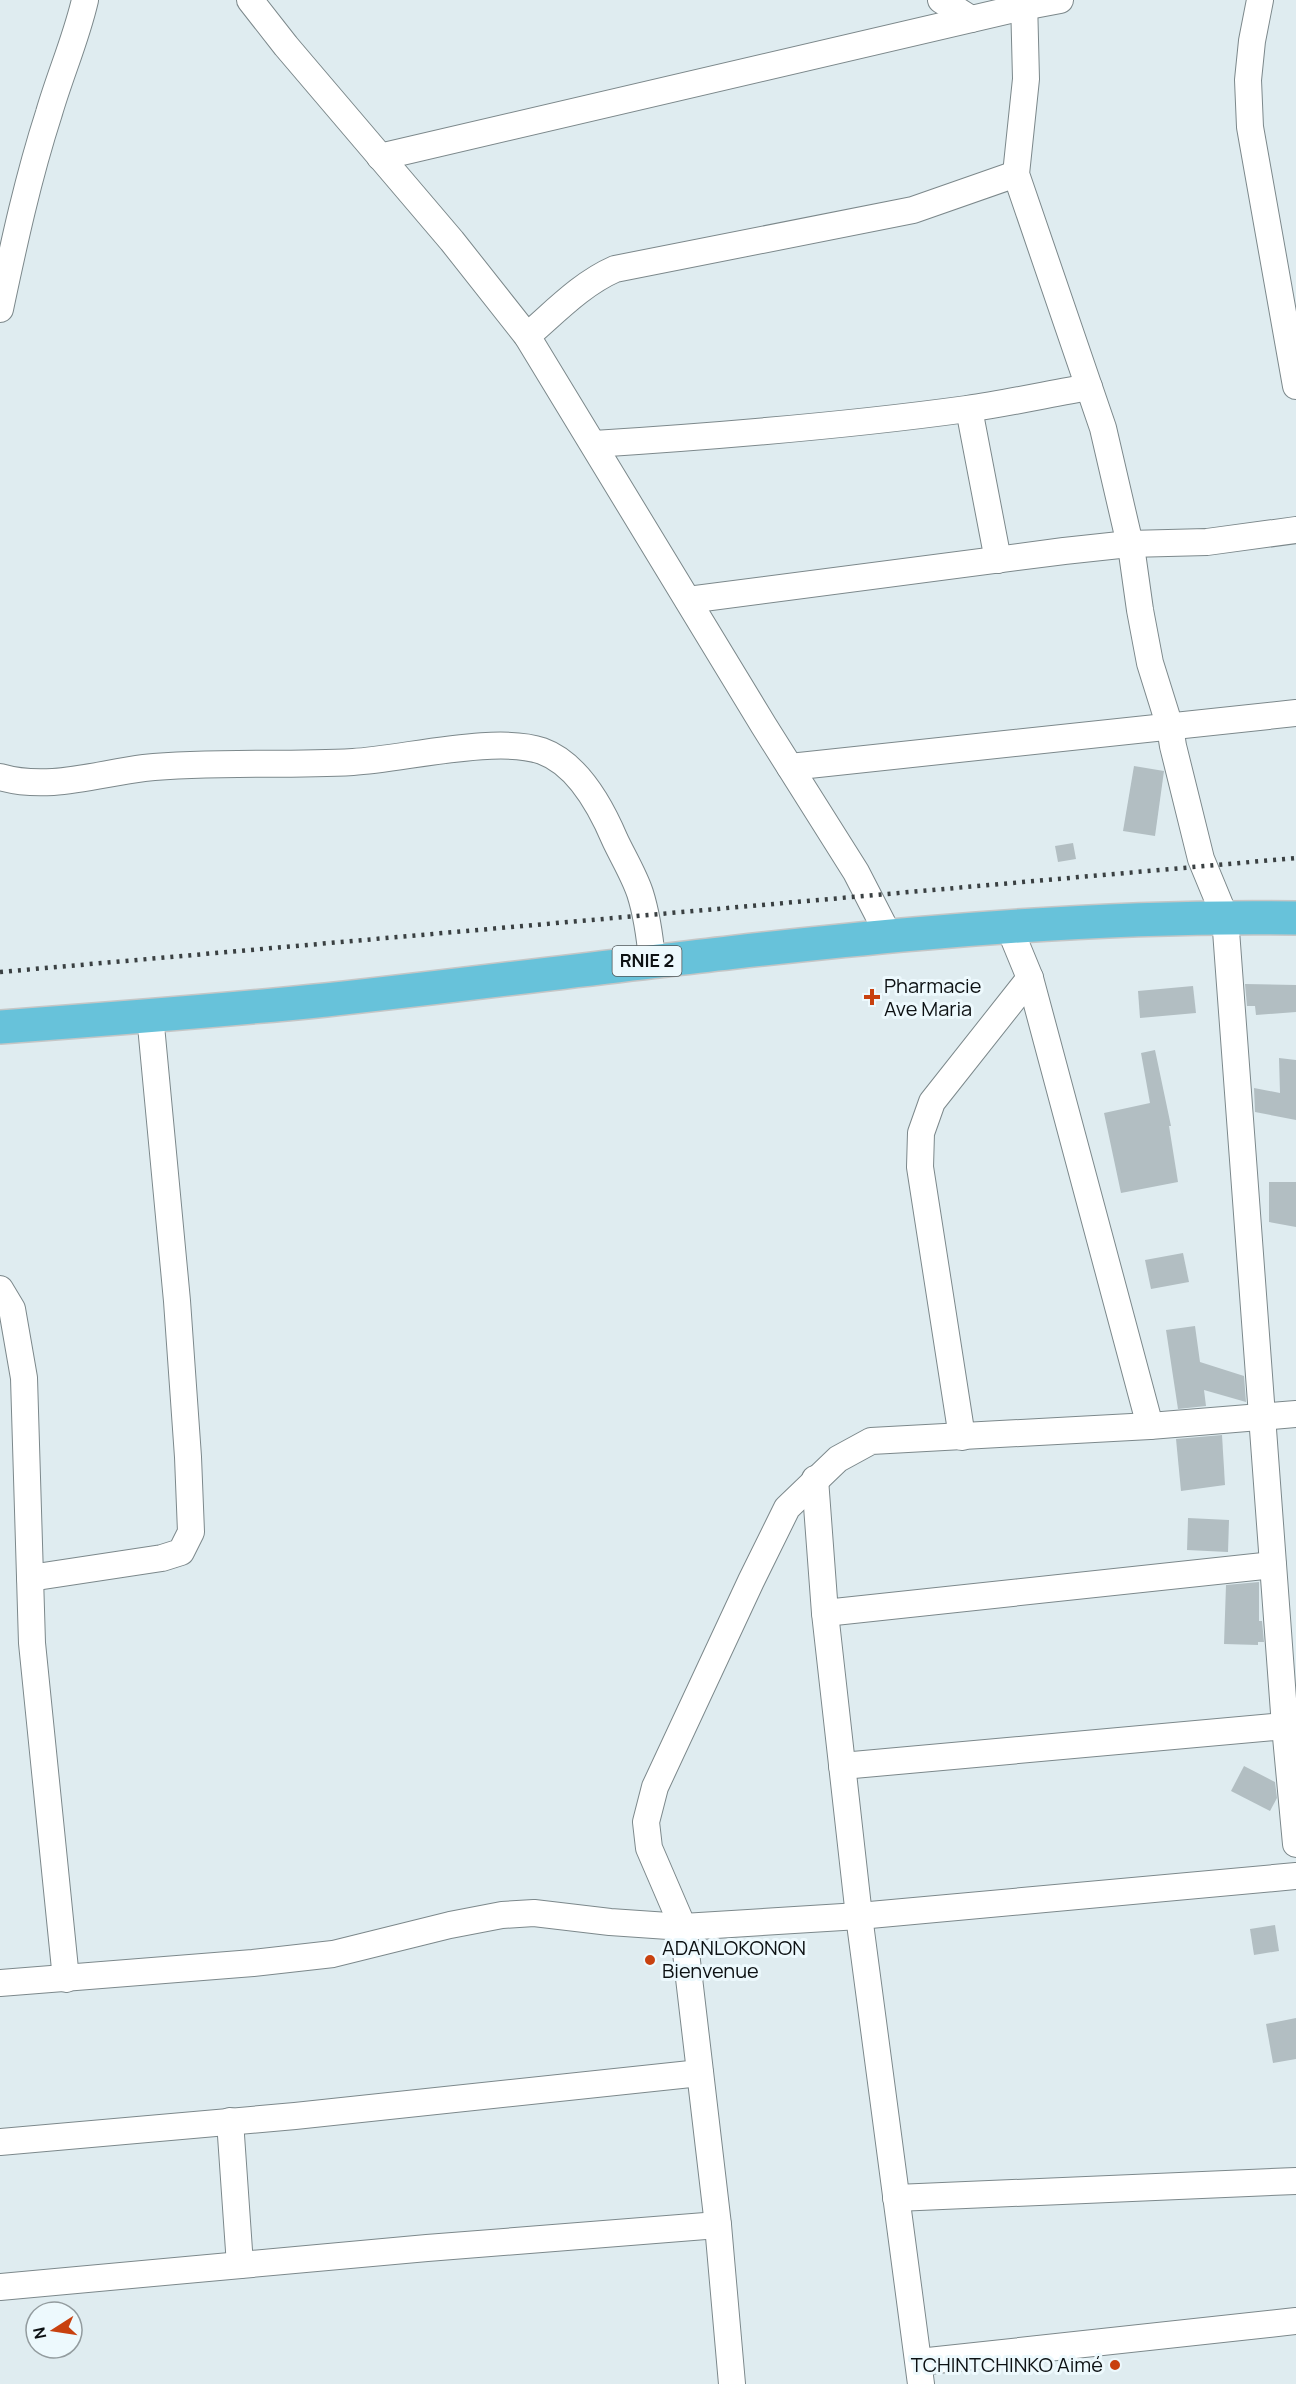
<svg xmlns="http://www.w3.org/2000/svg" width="1296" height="2384" font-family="Manrope,sans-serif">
<rect width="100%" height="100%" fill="#dfecf0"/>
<!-- building -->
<g fill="#b2bec2">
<polygon points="1134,766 1164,771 1155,836 1123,831"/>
<polygon points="1073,843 1076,859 1058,862 1055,846"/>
<polygon points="1245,984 1296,985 1296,1012 1256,1015 1255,1006 1247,1006"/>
<polygon points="1193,986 1196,1013 1140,1018 1138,991"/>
<polygon points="1155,1050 1171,1126 1169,1126 1178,1182 1121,1193 1104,1113 1150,1103 1141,1053"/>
<polygon points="1279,1058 1296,1060 1296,1120 1255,1112 1254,1088 1280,1093"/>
<polygon points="1269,1182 1296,1182 1296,1227 1269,1222"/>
<polygon points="1183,1253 1189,1282 1151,1289 1145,1260"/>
<polygon points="1195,1326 1200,1362 1244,1376 1246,1402 1204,1390 1206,1406 1178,1409 1166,1330"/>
<polygon points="1222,1435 1225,1485 1181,1491 1176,1439"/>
<polygon points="1188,1518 1229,1520 1228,1552 1187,1550"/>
<polygon points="1259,1582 1259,1621 1262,1621 1264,1642 1258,1642 1258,1645 1224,1644 1226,1585"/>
<polygon points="1244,1766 1275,1782 1277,1798 1270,1811 1231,1791"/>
<polygon points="1275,1925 1279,1951 1254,1955 1250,1929"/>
<polygon points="1296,2018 1296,2059 1273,2063 1266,2024"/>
</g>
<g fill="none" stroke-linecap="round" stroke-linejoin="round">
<defs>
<g id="minor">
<polyline points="250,0 286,46 452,241 527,336 764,726 856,872 890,938"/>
<polyline points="941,0 971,19"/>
<polyline points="1024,0 1026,79 1016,174 1103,428 1132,553 1140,610 1150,663 1170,727 1173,746 1201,859 1225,917 1285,1726 1296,1844"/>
<polyline points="1260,0 1252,41 1248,80 1250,127 1296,386"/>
<polyline points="380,157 1023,7 1060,0"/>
<path d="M 0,309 C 14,243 28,178 49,113 C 60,75 76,39 85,0"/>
<path d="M 527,336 C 555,312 581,284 615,269 L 913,210 L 1016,174"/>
<polyline points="969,409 998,560"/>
<path d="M 594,444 C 719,436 843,426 967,409 C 1008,403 1049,394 1089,387"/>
<polyline points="688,600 1064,551 1129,544 1207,542 1296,530"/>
<polyline points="790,767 1296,713"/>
<path d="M 0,777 C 48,791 96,774 144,768 C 213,761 283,766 353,762 C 404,759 496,735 542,751 C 578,764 601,807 615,840 C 623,857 634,875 640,893 C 647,915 650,938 652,960"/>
<polyline points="1009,927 1030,978 1150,1426"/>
<polyline points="0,1289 12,1309 24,1378 32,1643 66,1979"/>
<polyline points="962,1437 920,1167 921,1133 932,1102 1030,978"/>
<polyline points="815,1479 825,1613 859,1916 921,2384"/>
<polyline points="30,1578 162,1558 181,1552 191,1532 188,1457 177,1301 150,1015"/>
<polyline points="825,1613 1273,1565"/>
<polyline points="842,1766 1285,1726"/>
<polyline points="0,1983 253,1963 333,1954 450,1925 502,1915 534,1913 610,1922 683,1927 859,1916 1296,1876"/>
<polyline points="230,2121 240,2265"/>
<polyline points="0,2142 295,2116 700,2073"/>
<polyline points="896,2198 1296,2181"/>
<polyline points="0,2287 427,2248 718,2225"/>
<polyline points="919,2362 1296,2321"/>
<polyline points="732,2384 718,2225 683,1927 649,1848 646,1822 655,1787 751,1581 787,1508 838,1459 871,1441 1150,1426 1296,1414"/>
</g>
<path id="highway" d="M 0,1027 C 109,1019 217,1011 326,1000 C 648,965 971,913 1296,918"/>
</defs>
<!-- minor casing -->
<use href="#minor" stroke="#7c888b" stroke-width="28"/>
<!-- highway casing -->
<use href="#highway" stroke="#c5c6c6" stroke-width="36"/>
<!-- minor -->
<use href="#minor" stroke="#fff" stroke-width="26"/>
<!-- highway -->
<use href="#highway" stroke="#67c2da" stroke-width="33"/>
<!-- rail -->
<polyline stroke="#3a4042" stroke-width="4.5" stroke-dasharray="3 6" stroke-linecap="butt" points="0,972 1296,858"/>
</g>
<!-- markers -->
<g fill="#c8410f" stroke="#edf9fd" stroke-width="2">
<path d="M869 988h6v6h6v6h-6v6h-6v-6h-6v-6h6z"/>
<circle cx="650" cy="1960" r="6"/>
<circle cx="1115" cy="2365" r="6"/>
</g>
<g text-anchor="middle" stroke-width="6" stroke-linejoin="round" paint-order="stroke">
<!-- shield labels -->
<rect fill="#edf9fd" stroke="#505759" stroke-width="1.5" x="612.5" y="946" width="69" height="30" rx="4.5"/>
<g font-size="18" font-weight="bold" fill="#0d1113">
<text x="647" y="967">RNIE 2</text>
</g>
<!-- poi labels -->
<g font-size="20" fill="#0d1113" stroke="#edf9fd" text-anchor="start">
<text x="884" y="993">Pharmacie<tspan x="884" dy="23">Ave Maria</tspan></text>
<text x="662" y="1955">ADANLOKONON<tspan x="662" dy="23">Bienvenue</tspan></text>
<text x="1103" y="2372" text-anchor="end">TCHINTCHINKO Aimé</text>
</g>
</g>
<!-- north arrow -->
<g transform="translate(54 2330) rotate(258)"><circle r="28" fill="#edf9fd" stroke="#939c9f" stroke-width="1.5"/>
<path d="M0-4.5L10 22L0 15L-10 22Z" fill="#c8410f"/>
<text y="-9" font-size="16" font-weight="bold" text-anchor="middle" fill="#0d1113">N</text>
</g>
</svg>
